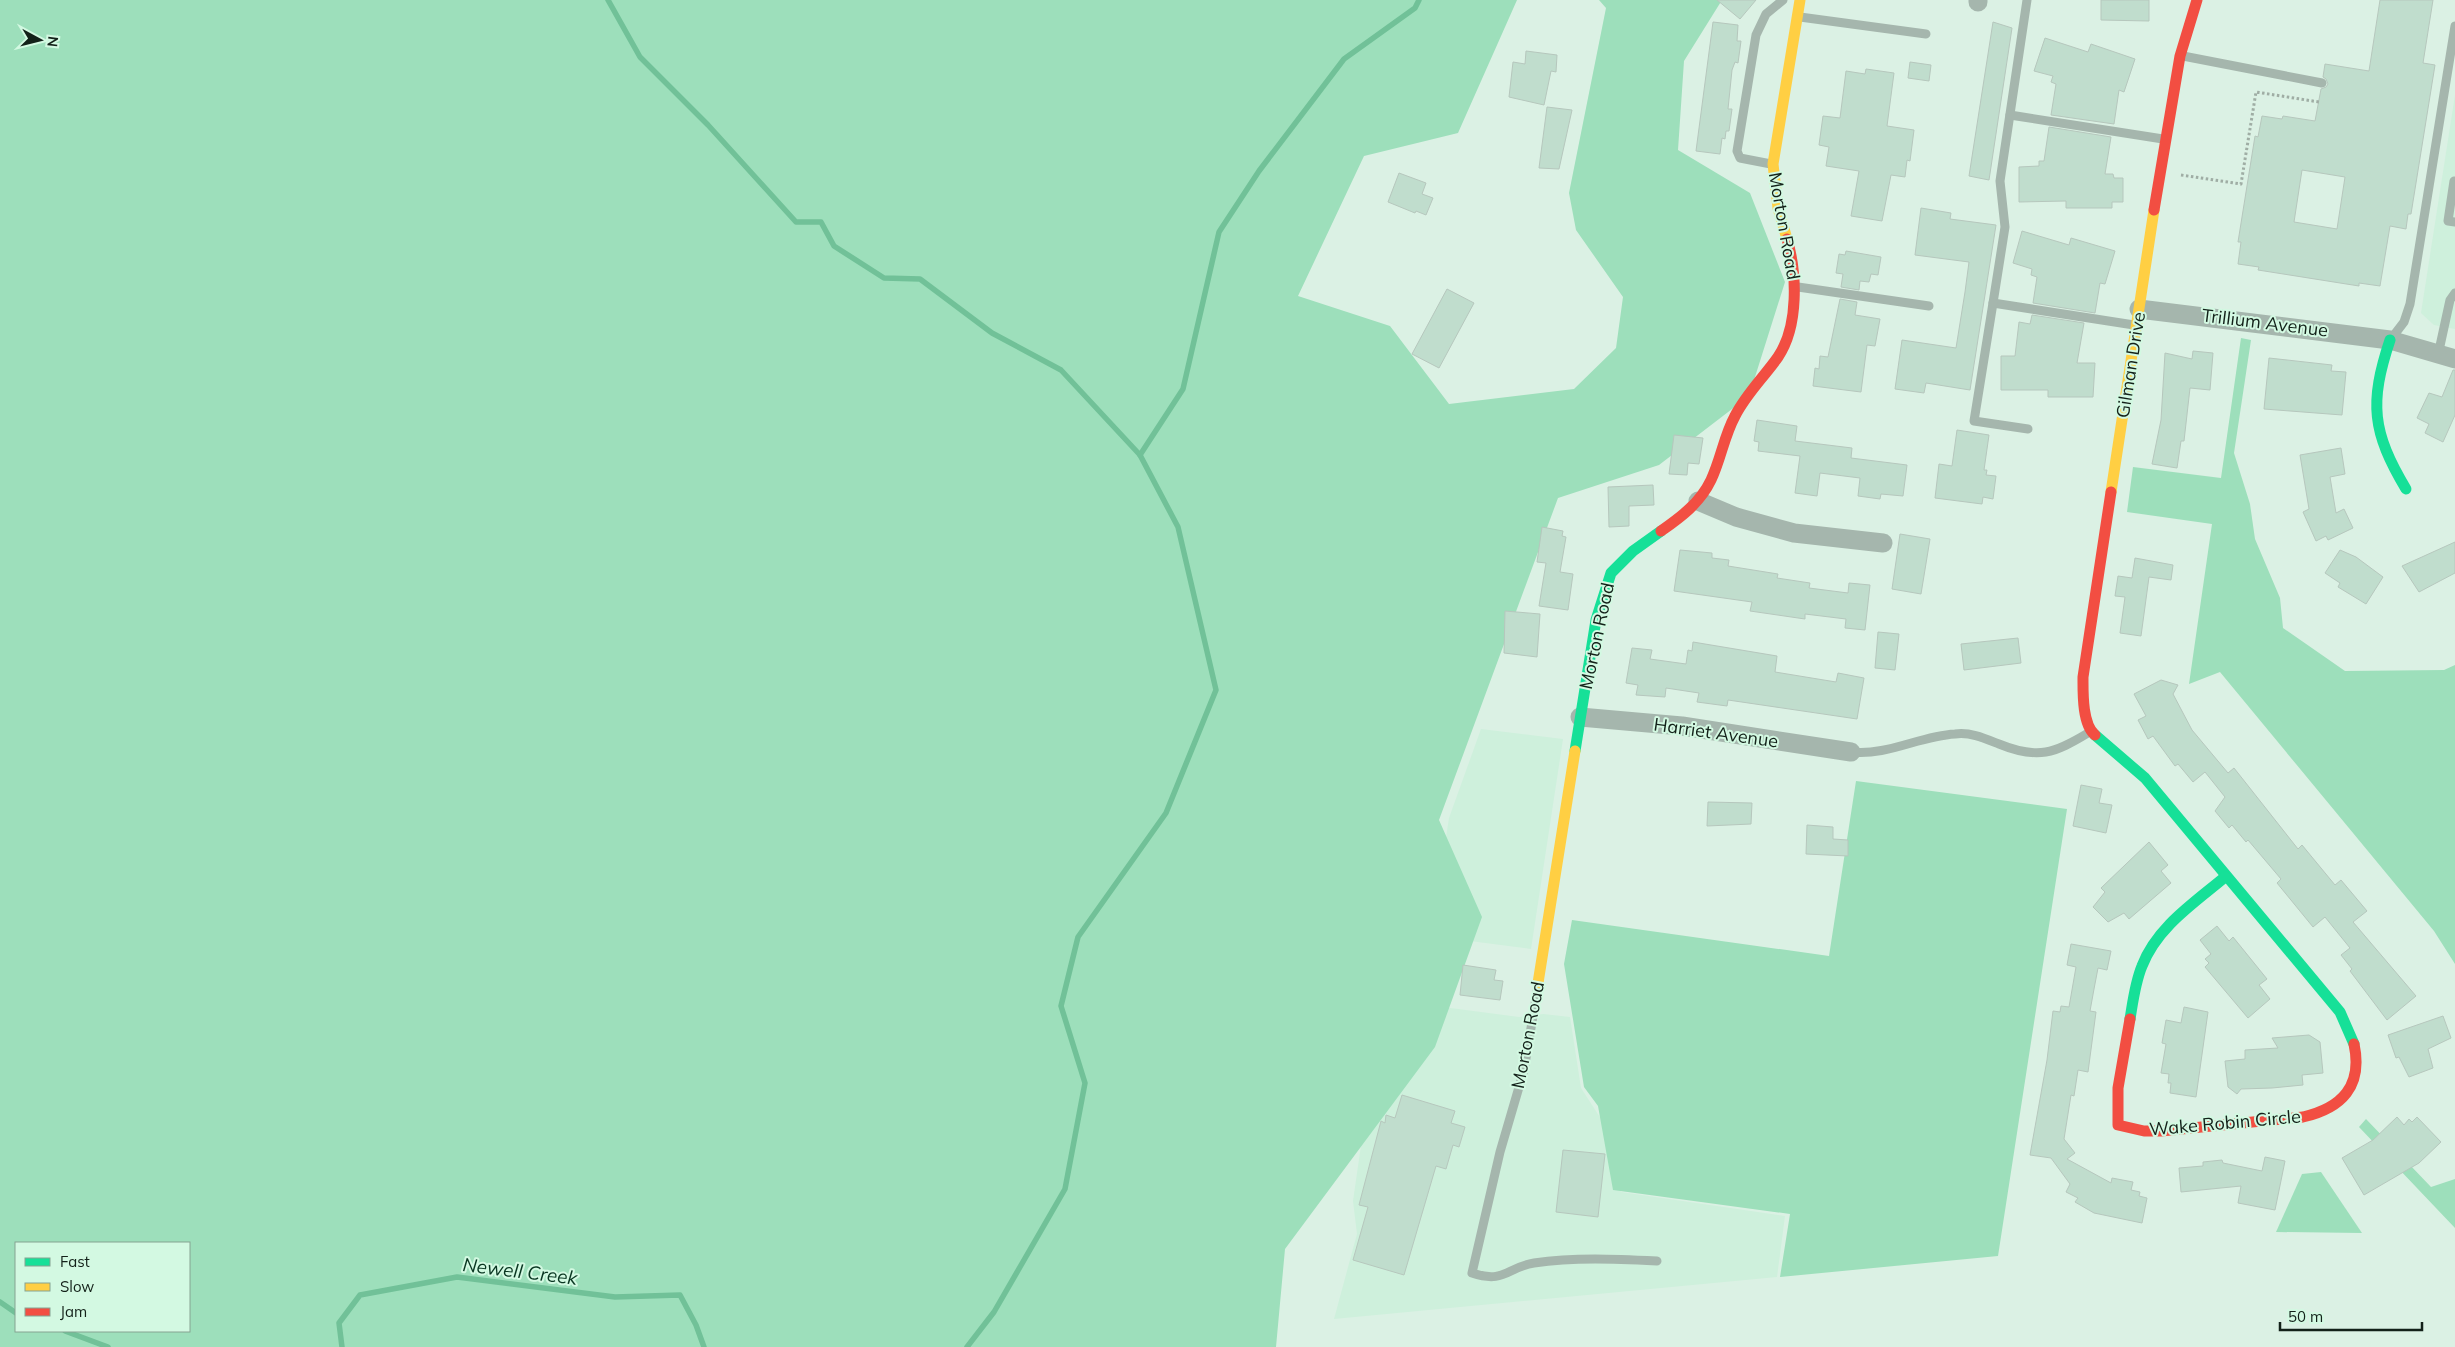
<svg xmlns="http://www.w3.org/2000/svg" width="2455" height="1347" font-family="Mulish,sans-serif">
<rect width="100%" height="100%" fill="#dbf1e4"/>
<!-- built -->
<g fill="#cef0dc">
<polygon points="2455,95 2455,329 2434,325 2421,313"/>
<polygon points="1481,729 1563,739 1531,949 1431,936 1449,818"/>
<polygon points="1382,999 1519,1017 1543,1014 1570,1017 1581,1088 1603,1122 1621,1192 1785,1216 1777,1277 1334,1319 1357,1234 1353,1201"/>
</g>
<!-- forest -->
<g fill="#9ddfbb" fill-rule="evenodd">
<path d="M 0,0 L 1517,0 L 1458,133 L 1364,156 L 1298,296 L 1390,326 L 1449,404 L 1574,389 L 1616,348 L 1623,297 L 1576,230 L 1569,193 L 1606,8 L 1599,0 L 1722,0 L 1684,61 L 1678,150 L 1750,193 L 1785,282 L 1749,396 L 1659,465 L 1558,498 L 1439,820 L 1482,917 L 1435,1047 L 1285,1249 L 1276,1347 L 0,1347 ZM 16,1243 L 189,1243 L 189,1331 L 16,1331 Z"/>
<polygon points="2241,338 2251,340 2234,453 2250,504 2255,539 2280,598 2283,628 2345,671 2444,670 2455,665 2455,964 2434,931 2220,672 2189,684 2212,524 2127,512 2133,467 2221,478"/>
<polygon points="1856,781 2067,809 1998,1256 1780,1277 1790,1214 1613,1190 1598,1106 1584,1087 1564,964 1572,920 1829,956"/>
<polygon points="2366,1119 2431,1187 2455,1179 2455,1228 2359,1127"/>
<polygon points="2321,1172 2362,1233 2276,1232 2302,1174"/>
</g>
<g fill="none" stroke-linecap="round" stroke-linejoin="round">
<!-- stream -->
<g stroke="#71c198" stroke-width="5.5">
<polyline points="608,0 640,57 708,125 796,222 821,222 834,246 884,278 920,279 992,333 1061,370 1140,455 1178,527 1216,690 1166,813 1078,937 1061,1006 1085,1083 1065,1189 994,1312 967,1347"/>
<polyline points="1140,455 1183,389 1219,232 1259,171 1344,59 1415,8 1419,0"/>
<polyline points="0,1302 16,1313"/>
<polyline points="65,1331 108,1347"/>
<polyline points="342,1347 339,1323 360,1295 457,1277 615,1297 680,1295 696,1325 704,1347"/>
</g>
</g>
<!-- building -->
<g fill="#c0ddcd" stroke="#b6c7bd" fill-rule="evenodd">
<polygon points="1717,0 1756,0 1740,19"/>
<polygon points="2101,0 2149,0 2149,21 2101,20"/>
<path d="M 2380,0 L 2433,0 L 2423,63 L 2435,65 L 2411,214 L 2408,214 L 2406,229 L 2390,226 L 2380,286 L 2359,283 L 2359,286 L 2258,270 L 2259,267 L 2238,264 L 2241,242 L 2238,242 L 2255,136 L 2258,137 L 2262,116 L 2282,119 L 2283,116 L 2315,121 L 2321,89 L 2326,87 L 2328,84 L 2326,79 L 2323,77 L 2325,64 L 2369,71 ZM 2302,170 L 2345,177 L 2337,229 L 2294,222 Z"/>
<polygon points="1713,22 1738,25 1737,41 1741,41 1738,63 1735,62 1732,70 1728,109 1732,109 1729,131 1726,131 1725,139 1722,138 1720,154 1696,151"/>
<polygon points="1993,22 2012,28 1989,180 1969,176"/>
<polygon points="2045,38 2088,52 2091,44 2135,59 2124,92 2119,90 2114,124 2051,115 2056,84 2051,82 2053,76 2034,71"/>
<polygon points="1526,51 1557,55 1556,72 1551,71 1544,105 1509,97 1513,62 1525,64"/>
<polygon points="1910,62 1931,65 1929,81 1908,78"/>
<polygon points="1866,69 1894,73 1887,126 1914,130 1910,161 1907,160 1905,177 1891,175 1882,221 1851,216 1859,171 1826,166 1829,147 1819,145 1823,116 1840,118 1846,71 1865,74"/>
<polygon points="1547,107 1572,110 1559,169 1539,168"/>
<polygon points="2049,127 2111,137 2105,174 2113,174 2114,178 2123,178 2123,202 2112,202 2112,208 2066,208 2066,201 2019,202 2019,167 2039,166 2039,161 2044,161"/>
<polygon points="1399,173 1426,183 1422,194 1433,198 1426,215 1416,211 1415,213 1388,202"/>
<polygon points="1921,208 1951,213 1950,219 1996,225 1970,390 1926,383 1924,393 1895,389 1902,340 1956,348 1965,292 1969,262 1915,255"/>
<polygon points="2022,231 2069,245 2071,238 2115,251 2105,284 2100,283 2095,313 2033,303 2037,277 2031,275 2032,269 2013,263"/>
<polygon points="1846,251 1881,257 1878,275 1871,274 1869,282 1860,281 1859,290 1841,287 1843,274 1836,273 1839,254 1845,255"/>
<polygon points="1447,289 1474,303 1439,368 1412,354"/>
<polygon points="1840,299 1857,302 1855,315 1880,319 1875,346 1867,345 1861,392 1813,386 1815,368 1819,369 1820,356 1828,357"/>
<polygon points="2032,315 2084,323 2077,363 2095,363 2093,397 2048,397 2048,390 2001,390 2001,356 2015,356 2019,322 2030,324"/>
<polygon points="2193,351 2213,353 2210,390 2190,388 2184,441 2181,441 2177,468 2152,464 2161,420 2165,353 2192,359"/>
<polygon points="2269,358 2332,365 2331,371 2346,372 2342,415 2264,409"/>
<polygon points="2453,370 2455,370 2455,415 2443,442 2425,433 2429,424 2417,418 2429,393 2442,397"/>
<polygon points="1757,420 1797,426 1795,441 1852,448 1851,458 1907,465 1903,496 1881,494 1880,499 1858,496 1860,478 1820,473 1817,496 1795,493 1800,456 1758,451 1759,442 1754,441"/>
<polygon points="1957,430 1989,435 1984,470 1987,470 1986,475 1996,476 1993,499 1983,497 1982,504 1935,498 1939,464 1952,466"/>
<polygon points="1674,435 1703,438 1699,464 1688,463 1687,475 1669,474"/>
<polygon points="2341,448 2345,474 2330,477 2336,513 2344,509 2353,528 2328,540 2326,536 2316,541 2303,512 2309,509 2300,455"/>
<polygon points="1653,485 1654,505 1629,506 1629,526 1609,527 1608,487"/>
<polygon points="1542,527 1563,531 1562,536 1566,537 1560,572 1573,574 1568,610 1539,606 1546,563 1537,562"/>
<polygon points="1900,534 1930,539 1921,594 1892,589"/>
<polygon points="2455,542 2455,573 2419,592 2402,566"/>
<polygon points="1680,550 1712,553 1712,558 1729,560 1728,566 1778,574 1777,578 1810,583 1809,588 1848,593 1849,583 1870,585 1865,630 1845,628 1846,619 1805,614 1805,619 1750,611 1752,602 1674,591"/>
<polygon points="2340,550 2356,557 2383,577 2366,604 2338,587 2340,583 2325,573"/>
<polygon points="2135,558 2173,565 2171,580 2149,577 2141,636 2120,633 2125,597 2115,596 2118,576 2132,578"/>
<polygon points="1505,611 1540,614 1537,657 1504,653"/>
<polygon points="1878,632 1899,634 1895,670 1875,668"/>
<polygon points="2018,638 2021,663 1964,670 1961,644"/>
<polygon points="1693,642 1777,656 1775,672 1836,682 1838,673 1864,678 1857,719 1728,700 1727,706 1697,702 1699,693 1666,688 1665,697 1636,695 1638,685 1626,683 1632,648 1652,650 1650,659 1686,664 1688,650 1692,651"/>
<polygon points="2161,680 2178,685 2173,694 2192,730 2228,773 2234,768 2298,849 2302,845 2335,885 2341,880 2367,911 2353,922 2416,996 2387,1020 2350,971 2352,969 2341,955 2350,948 2325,917 2313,927 2277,883 2281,879 2248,840 2246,842 2232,825 2229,828 2215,811 2225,797 2205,772 2193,782 2178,764 2175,766 2153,736 2148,739 2138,720 2146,716 2134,694"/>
<polygon points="2081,785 2102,789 2099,803 2112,805 2106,833 2073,826"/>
<polygon points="1708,802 1752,803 1751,824 1707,826"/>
<polygon points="1807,825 1833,827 1833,839 1848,840 1848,856 1806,854"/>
<polygon points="2149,842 2168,865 2161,871 2171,883 2129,919 2124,913 2108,922 2093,907 2105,892 2101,888"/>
<polygon points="2217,926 2229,941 2233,937 2267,979 2259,985 2270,999 2248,1018 2205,967 2209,963 2205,959 2211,954 2200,940"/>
<polygon points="2071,944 2111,951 2107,970 2098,968 2094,989 2090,1011 2096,1012 2088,1072 2078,1070 2074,1096 2071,1095 2064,1139 2075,1153 2067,1159 2111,1183 2112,1178 2133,1182 2131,1190 2140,1192 2139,1196 2147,1198 2142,1223 2094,1213 2075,1202 2078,1198 2066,1192 2070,1184 2051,1158 2030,1155 2047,1060 2053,1011 2060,1012 2061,1006 2069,1007 2076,967 2067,965"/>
<polygon points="1463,965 1496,970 1494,980 1503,981 1500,1000 1460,995"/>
<polygon points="2184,1007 2208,1012 2196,1097 2170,1093 2171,1083 2168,1083 2169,1074 2161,1073 2166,1044 2162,1043 2166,1020 2181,1023"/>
<polygon points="2443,1016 2451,1038 2428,1049 2433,1068 2409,1077 2399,1057 2396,1058 2388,1035"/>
<polygon points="2309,1035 2320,1042 2323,1073 2302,1075 2303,1085 2272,1088 2241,1089 2237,1094 2228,1087 2225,1061 2245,1059 2245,1050 2278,1048 2272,1038"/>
<polygon points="1402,1095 1455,1111 1451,1123 1465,1127 1459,1147 1453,1145 1446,1169 1436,1166 1404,1275 1353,1260 1368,1207 1359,1205 1381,1121 1385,1123 1386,1115 1395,1118"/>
<polygon points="2397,1117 2404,1125 2409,1119 2412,1122 2417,1117 2441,1142 2419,1163 2364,1195 2342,1158 2373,1140"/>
<polygon points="1563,1150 1605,1154 1598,1217 1556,1212"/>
<polygon points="2265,1157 2285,1161 2275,1210 2238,1203 2241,1186 2181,1192 2179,1168 2203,1166 2203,1162 2222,1160 2223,1163 2262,1171"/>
</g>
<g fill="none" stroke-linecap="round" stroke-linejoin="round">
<!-- path -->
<polyline stroke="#9fada4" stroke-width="3" stroke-dasharray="2.5 2.5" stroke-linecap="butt" points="2181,175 2241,184 2256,92 2319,102"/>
<!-- lane -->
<g stroke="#a5b6ad" stroke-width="9">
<polyline points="2027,0 2000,181 2005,227 1993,303 2134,325"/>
<polyline points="1800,17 1926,34"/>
<polyline points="2183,56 2322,83"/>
<polyline points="2010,115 2163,139"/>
<polyline points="1771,164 1740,158 1737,151 1756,35 1766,14 1783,0"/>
<polyline points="2454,181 2448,221 2455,222"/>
<polyline points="1798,287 1929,306"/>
<polyline points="1993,303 1974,421 2028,429"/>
<polyline points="2391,339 2404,322 2410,304 2455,26"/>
<polyline points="2438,355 2450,300 2455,293"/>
<path d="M 1851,752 C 1888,756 1919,736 1955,734 C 1971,732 1984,738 1999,744 C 2038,760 2055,753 2088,733"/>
<path d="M 1538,986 L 1524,1070 L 1500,1152 L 1472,1273 C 1505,1284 1507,1267 1534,1263 C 1574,1257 1616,1259 1657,1261"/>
</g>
<!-- street -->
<g stroke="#a5b6ad" stroke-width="19">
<polyline points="1978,2 1978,0"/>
<polyline points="2139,309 2390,340 2455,359"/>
<polyline points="1698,501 1736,517 1794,533 1883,543"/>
<polyline points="1580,717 1682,726 1851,752"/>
</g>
<!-- fast -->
<g stroke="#16e098" stroke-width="11">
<path d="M 2390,340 C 2369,403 2372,432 2406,489"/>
<polyline points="2095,735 2145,778 2340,1012 2354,1044"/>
<polyline points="1575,751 1596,620 1611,573 1633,551 1661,531"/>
<path d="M 2130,1019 C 2133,1001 2135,983 2142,966 C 2157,927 2194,903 2225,877"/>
</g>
<!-- slow -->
<g stroke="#ffcf43" stroke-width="11">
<polyline points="1787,239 1778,208 1773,164 1800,0"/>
<polyline points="2111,492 2154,210"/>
<polyline points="1538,983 1575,751"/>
</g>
<!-- jam -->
<g stroke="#f24e42" stroke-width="11">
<polyline points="2154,210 2180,56 2197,0"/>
<path d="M 1661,531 C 1681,517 1700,503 1711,480 C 1721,459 1724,436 1735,416 C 1746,394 1764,377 1778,357 C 1799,326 1797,273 1787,239"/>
<path d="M 2095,735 C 2082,724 2083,692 2083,677 L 2111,492"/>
<path d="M 2130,1019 L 2118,1088 L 2118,1125 L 2144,1131 L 2161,1131 L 2303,1117 C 2342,1108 2363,1086 2354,1044"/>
</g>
</g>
<g text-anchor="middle" stroke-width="4" stroke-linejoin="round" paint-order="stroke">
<!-- street labels -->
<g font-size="18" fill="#132119" stroke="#d3f9e2">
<text transform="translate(1784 226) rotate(80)" y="6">Morton Road</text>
<text transform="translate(2265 323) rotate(7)" y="6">Trillium Avenue</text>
<text transform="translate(2131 365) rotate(-81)" y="6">Gilman Drive</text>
<text transform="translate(1597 636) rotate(-78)" y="6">Morton Road</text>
<text transform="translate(1716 733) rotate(8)" y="6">Harriet Avenue</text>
<text transform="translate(1528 1035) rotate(-79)" y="6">Morton Road</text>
<text transform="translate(2225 1123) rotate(-5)" y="6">Wake Robin Circle</text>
</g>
<!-- water labels -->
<g font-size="19" font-style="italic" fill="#093621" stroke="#d3f9e2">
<text transform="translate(520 1271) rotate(7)" y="7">Newell Creek</text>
</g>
</g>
<!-- legend -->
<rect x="15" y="1242" width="175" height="90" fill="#d3f9e2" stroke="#86a392"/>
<rect x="25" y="1258" width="25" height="8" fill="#16e098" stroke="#86a392"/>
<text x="60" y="1267" font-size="15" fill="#132119">Fast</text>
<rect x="25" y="1283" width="25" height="8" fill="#ffcf43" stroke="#86a392"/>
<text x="60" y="1292" font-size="15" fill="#132119">Slow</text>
<rect x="25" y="1308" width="25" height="8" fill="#f24e42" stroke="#86a392"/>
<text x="60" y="1317" font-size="15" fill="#132119">Jam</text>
<!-- north arrow -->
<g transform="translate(40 40) rotate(97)" stroke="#d3f9e2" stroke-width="4" paint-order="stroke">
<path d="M0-4L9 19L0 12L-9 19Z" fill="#132119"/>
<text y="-8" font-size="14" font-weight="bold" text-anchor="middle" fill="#132119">N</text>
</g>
<!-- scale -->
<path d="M2280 1322v8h142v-8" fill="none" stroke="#132119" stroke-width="2.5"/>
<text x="2288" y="1322" font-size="15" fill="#132119" stroke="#d3f9e2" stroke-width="4" paint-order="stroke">50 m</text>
</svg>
